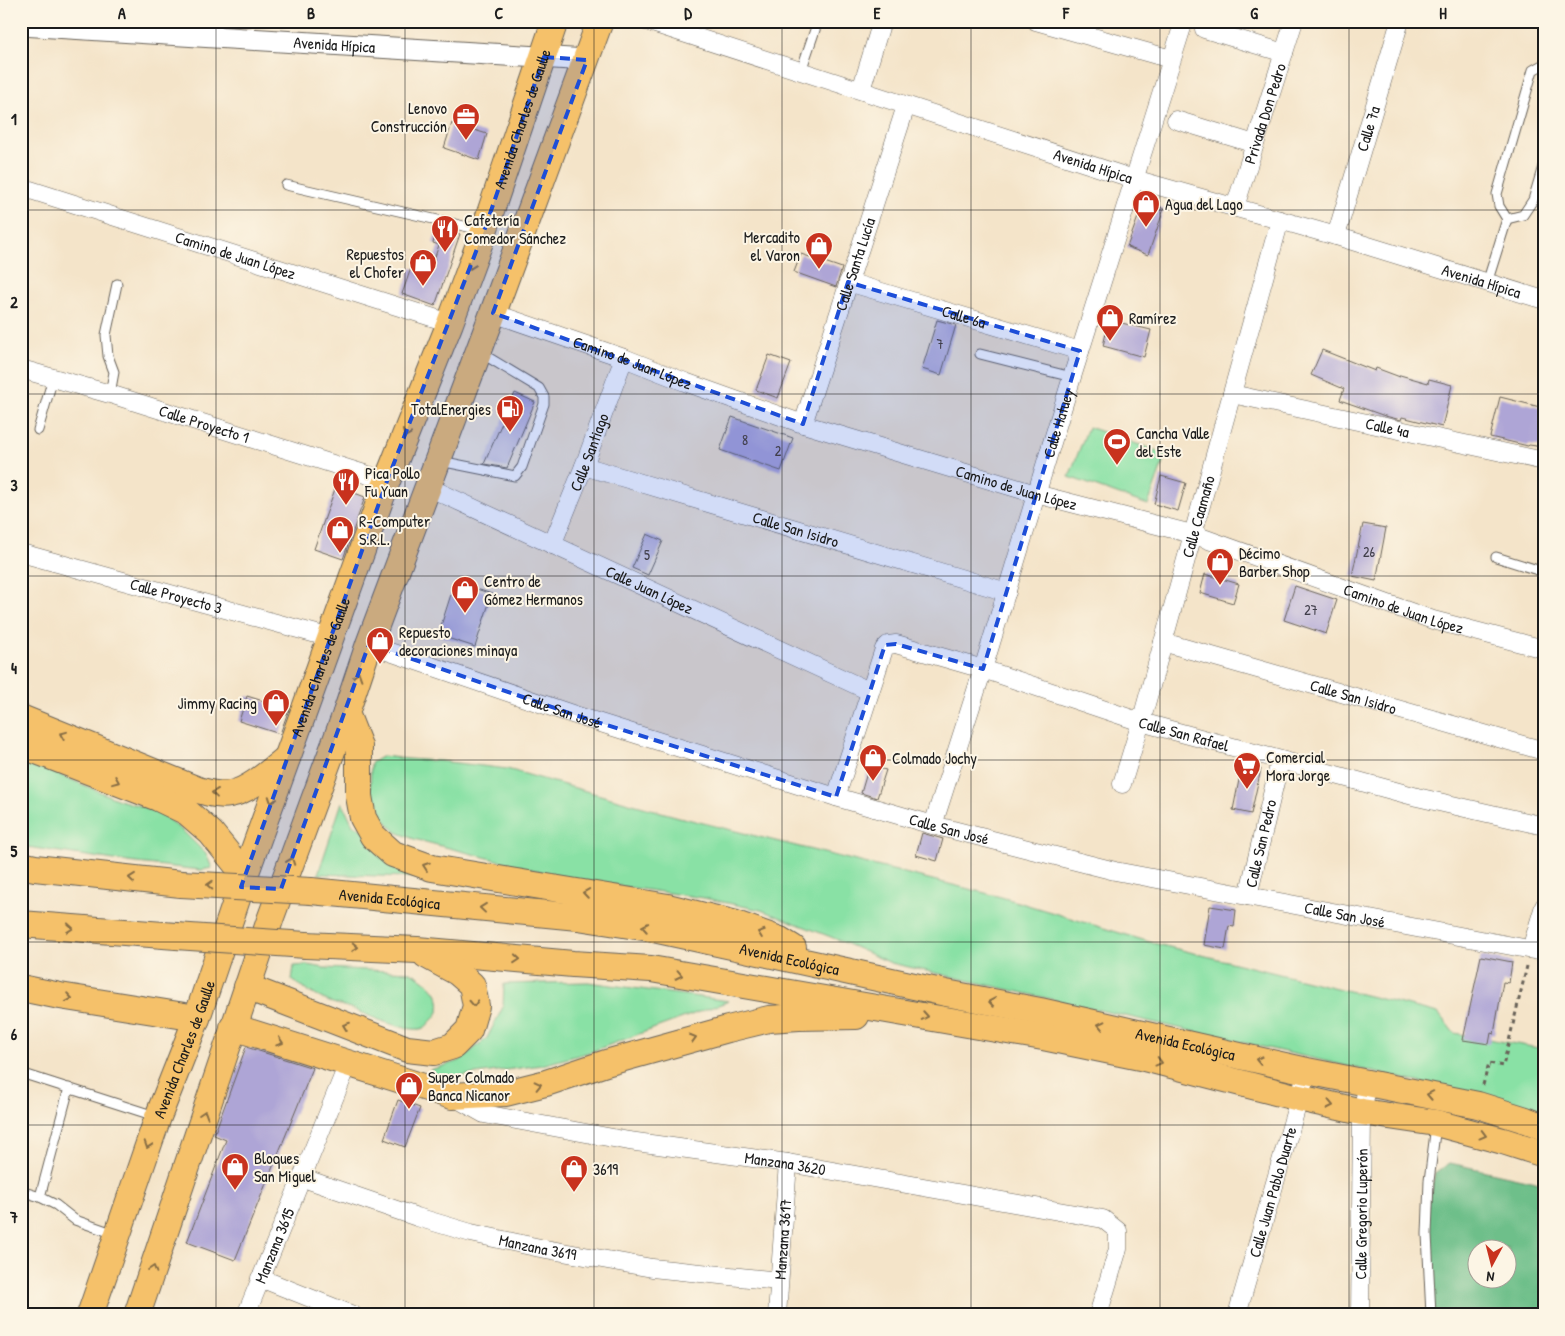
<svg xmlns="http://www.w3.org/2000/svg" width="1565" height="1336" font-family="'Patrick Hand',sans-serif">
<rect width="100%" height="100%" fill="#fcf5e5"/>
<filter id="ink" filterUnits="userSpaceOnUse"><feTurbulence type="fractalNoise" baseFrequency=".02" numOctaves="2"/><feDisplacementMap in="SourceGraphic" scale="10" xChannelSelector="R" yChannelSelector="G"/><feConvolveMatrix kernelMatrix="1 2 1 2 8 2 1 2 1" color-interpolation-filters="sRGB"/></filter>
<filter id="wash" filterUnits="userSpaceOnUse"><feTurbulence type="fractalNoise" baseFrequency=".0096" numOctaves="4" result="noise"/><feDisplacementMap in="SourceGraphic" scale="20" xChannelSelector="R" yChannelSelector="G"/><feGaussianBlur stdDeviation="1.12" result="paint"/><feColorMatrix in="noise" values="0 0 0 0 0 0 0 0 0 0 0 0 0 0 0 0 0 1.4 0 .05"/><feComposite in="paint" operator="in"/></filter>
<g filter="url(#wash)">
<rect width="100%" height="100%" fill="#f4e4c9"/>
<!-- green -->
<g fill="#89e1a5" stroke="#527e60">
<polygon points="1088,427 1166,454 1148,505 1069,477"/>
<polygon points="383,756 407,759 440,761 507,769 679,817 1001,897 1153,943 1438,1013 1454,1033 1544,1049 1544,1117 1506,1102 891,963 831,937 761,910 704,898 570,879 414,839 396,832 376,811 370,800 371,763"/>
<polygon points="21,761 58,774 119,800 158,811 185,833 206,854 212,868 201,870 128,862 27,847 21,845"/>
<polygon points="342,802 353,825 467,879 318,874"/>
<path d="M 307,965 L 324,968 L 410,972 C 428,980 452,1001 432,1020 C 428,1024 426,1028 420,1029 C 401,1031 368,1015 350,1008 C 342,1005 333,1004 325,1000 C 313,995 303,987 292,980 L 294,966 Z"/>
<polygon points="588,982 729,1001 590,1052 542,1065 439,1079 430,1070 459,1061 487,1038 503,1007 504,984"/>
</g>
<!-- forest -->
<path fill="#6ebf8a" stroke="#456e53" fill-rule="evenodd" d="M 1450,1163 L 1544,1184 L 1544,1315 L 1432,1315 L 1428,1204 L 1435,1173 ZM 1478,1248 L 1508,1248 L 1508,1278 L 1478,1278 Z"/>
<g id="blocks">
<!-- building -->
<g fill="#aea5d6">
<polygon points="452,123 487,134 479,160 444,148"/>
<polygon points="1144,201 1164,209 1148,255 1127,247"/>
<polygon points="438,227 460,234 435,306 402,294 411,268 429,274 439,245 433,243"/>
<polygon points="801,254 842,268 836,287 794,272"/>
<polygon points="937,320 956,325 941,375 922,369"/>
<polygon points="1109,320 1151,330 1144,357 1103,346"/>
<polygon points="1322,350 1375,371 1376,368 1400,377 1400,375 1428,383 1429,379 1452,385 1442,427 1402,417 1401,420 1385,416 1340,400 1344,389 1311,375"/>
<polygon points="769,355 791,363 778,398 756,390"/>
<polygon points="515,393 535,402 507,468 484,464"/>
<polygon points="1500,397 1544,408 1544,447 1529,445 1528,446 1490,437"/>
<polygon points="732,417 793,438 781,471 720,450"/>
<polygon points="1161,476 1186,483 1178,511 1154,504"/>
<polygon points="336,486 365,497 343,559 314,549"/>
<polygon points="1363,524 1386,528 1376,581 1352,576"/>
<polygon points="647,534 663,541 648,575 632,568"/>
<polygon points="1205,574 1239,584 1233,603 1200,593"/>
<polygon points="455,582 492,594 475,647 438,635"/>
<polygon points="1295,586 1337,600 1326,634 1284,620"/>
<polygon points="247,696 289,709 280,734 239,721"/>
<polygon points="1242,765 1261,769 1251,814 1233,810"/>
<polygon points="869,766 886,770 877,798 861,793"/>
<polygon points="922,833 943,839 937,861 916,855"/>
<polygon points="1210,906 1236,910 1234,927 1229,926 1225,949 1204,945"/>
<polygon points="1481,956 1512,962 1509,983 1503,982 1494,1034 1491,1033 1489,1044 1463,1040"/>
<polygon points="246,1047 313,1068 235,1260 187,1242 226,1140 214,1135"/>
<polygon points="398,1100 420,1108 405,1147 384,1139"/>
</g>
</g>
</g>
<g filter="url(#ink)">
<use href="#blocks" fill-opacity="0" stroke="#686259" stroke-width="1"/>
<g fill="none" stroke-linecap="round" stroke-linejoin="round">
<defs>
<g id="service">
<polyline points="213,36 215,21"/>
<polyline points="801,71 818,21"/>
<polyline points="286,185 481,230"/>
<polyline points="1507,219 1523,215 1533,200 1544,163"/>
<polyline points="1487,283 1507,219 1499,206 1497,194 1533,70 1544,64"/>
<polyline points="980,354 1072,377"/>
<polyline points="110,394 114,372 108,356 106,335 117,284"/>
<polyline points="38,430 53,378"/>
<polyline points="440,461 515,476 522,467 544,404 544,397 539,388 481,353"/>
<polyline points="1496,557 1544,572"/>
<polyline points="21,1073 155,1116"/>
<polyline points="69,1088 40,1197 56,1205 75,1220 115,1234"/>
<polyline points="21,1191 40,1197"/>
<polyline points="1431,1315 1427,1234 1429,1181 1436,1125"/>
</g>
<g id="minor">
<path id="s1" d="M 646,21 L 1134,179 L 1336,236 L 1544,300"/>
<polyline points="1036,21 1171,59"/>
<polyline points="1204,29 1284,53"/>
<polyline points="861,90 882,21"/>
<polyline points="1176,120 1255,144"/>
<path id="s2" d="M 21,187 L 450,323"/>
<path id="s3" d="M 1235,207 L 1294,21"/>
<path id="s4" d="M 1336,236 L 1400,21"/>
<path id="s5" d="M 848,282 L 1080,351"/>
<path id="s6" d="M 493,313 L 624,358 L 685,382 L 803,424 L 1036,494 L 1192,534 L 1433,620 L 1544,649"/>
<path id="s7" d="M 21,369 L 110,394 L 387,481"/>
<path id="s8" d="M 1232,394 L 1544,461"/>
<path id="s9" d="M 803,424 L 906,106"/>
<path id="s10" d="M 584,466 L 1007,592"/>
<path id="s11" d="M 428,487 L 869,691"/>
<path id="s12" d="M 552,545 L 584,466 L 624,358"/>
<path id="s13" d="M 21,553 L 331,638"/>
<path id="s14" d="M 1163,642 L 1544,751"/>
<path id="s15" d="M 369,644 L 390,652 L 575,715 L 836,797 L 933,825 L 1115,871 L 1544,952"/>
<path id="s16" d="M 1122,784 L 1141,722 L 1280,220"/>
<path id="s17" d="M 836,797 L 884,649 L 888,645 L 896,644 L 983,669 L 1141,722 L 1417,797 L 1544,826"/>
<path id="s18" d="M 933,825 L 983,669 L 1072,377 L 1184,21"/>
<path id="s19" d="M 1248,896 L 1280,761"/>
<polyline points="1531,949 1544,906"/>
<path id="s20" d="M 452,1096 L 484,1114 L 629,1141 L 788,1163 L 1103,1219 L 1118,1231 L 1118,1249 L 1098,1315"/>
<path id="s21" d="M 303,1178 L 417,1217 L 471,1233 L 540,1248 L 652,1268 L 779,1281"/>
<polyline points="260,1278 353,1315"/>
<path id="s22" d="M 246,1315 L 348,1064"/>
<path id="s23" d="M 777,1315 L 788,1163"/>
<path id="s24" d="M 1237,1315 L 1307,1071"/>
<path id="s25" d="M 1360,1315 L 1362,1112 L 1368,1083"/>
</g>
<g id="tertiary">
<path id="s26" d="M 21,25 L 587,60"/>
</g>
<g id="primary">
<polyline points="346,713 359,746 359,796 363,818 373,836 393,854 432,868 668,907 733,923 780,940 793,948"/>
<path d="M 21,718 L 198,790 C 209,793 219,796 230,794 C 249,791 272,770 287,758"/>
<polyline points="21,745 158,798 187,812 211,833 245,875"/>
<polyline points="21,865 35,868 181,884"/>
<path id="s27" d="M 311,891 L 578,917 L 649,928 L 946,993 L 1040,1011 L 1307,1071 L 1478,1105 L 1526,1120 L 1544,1127"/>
<polyline points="21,924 176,936"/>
<polyline points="306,945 417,950 573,964 651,969 1043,1037 1140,1057 1299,1098 1362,1112 1436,1123 1503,1141 1544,1154"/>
<polyline points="247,987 407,1049 434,1052 453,1046 469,1030 476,1006 472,985 457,972 426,955"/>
<polyline points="21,988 60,996 197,1018"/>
<polyline points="233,1027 452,1096 506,1093 546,1083 606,1063 728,1029 769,1019 799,1017 856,1016"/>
<path id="s28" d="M 90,1315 L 158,1117 L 197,1018 L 245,875 L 387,481 L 450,323 L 484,231 L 555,21"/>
<polyline points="137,1315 271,917 346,713 369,644 493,313 600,21"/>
</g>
</defs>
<!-- service casing -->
<use href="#service" stroke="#686259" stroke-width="11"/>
<!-- minor casing -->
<use href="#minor" stroke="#686259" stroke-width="19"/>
<!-- tertiary casing -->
<use href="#tertiary" stroke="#686259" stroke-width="23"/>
<!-- primary casing -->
<use href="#primary" stroke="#686259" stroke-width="28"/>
<!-- path -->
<polyline stroke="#686259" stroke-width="3" stroke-dasharray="4 4" stroke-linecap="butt" points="1483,1085 1489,1063 1503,1066 1527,966"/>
<!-- service -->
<use href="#service" stroke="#fff" stroke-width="9"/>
<!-- minor -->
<use href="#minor" stroke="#fff" stroke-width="18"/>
<!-- tertiary -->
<use href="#tertiary" stroke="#fff" stroke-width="21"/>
<!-- primary -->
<use href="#primary" stroke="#f5c16b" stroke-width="26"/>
<defs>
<g id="primary-bridge">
<polyline points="181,884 311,891"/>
<polyline points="176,936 306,945"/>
</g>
</defs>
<!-- primary-bridge casing -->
<use href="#primary-bridge" stroke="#686259" stroke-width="28" stroke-linecap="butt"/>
<!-- primary-bridge -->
<use href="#primary-bridge" stroke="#f5c16b" stroke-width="26"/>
</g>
<!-- one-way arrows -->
<defs><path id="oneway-chevron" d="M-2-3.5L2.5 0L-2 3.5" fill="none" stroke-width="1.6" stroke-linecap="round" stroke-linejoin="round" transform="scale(1.25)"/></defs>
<g stroke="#886e44">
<use href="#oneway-chevron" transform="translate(471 266) rotate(110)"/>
<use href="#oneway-chevron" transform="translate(406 434) rotate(112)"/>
<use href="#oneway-chevron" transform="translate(358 676) rotate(-72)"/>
<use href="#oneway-chevron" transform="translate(63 735) rotate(-158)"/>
<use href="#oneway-chevron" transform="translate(116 781) rotate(22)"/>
<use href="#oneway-chevron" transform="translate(215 793) rotate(-173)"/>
<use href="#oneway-chevron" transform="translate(272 800) rotate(110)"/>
<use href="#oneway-chevron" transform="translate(291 861) rotate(-70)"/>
<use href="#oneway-chevron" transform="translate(426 866) rotate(-161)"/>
<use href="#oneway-chevron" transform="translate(132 878) rotate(-174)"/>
<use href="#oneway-chevron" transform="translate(210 885) rotate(-177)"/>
<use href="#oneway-chevron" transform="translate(586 893) rotate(-171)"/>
<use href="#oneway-chevron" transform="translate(483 908) rotate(-174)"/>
<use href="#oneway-chevron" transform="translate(645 927) rotate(-170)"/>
<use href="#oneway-chevron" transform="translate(70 928) rotate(5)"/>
<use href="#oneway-chevron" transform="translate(761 933) rotate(-160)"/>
<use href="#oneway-chevron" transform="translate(355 947) rotate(3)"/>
<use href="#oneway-chevron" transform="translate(517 959) rotate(5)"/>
<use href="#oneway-chevron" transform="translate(679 975) rotate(12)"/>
<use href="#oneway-chevron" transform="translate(69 998) rotate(9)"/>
<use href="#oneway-chevron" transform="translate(992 1002) rotate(-170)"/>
<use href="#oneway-chevron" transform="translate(474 1003) rotate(87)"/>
<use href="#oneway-chevron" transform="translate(925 1016) rotate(10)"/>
<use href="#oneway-chevron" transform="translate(1101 1025) rotate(-167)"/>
<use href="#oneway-chevron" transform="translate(346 1026) rotate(-159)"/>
<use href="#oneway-chevron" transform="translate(693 1038) rotate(-16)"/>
<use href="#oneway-chevron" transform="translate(280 1042) rotate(18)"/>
<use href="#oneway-chevron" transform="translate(1259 1060) rotate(-167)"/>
<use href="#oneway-chevron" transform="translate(1159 1062) rotate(15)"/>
<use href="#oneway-chevron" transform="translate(538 1085) rotate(-13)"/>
<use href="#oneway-chevron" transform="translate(1430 1095) rotate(-169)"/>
<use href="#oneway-chevron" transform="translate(1330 1105) rotate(12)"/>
<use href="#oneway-chevron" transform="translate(204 1114) rotate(-72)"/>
<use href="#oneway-chevron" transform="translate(1483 1135) rotate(15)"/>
<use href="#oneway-chevron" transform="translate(148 1145) rotate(109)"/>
<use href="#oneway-chevron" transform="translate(153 1269) rotate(-72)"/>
</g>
</g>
<!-- marked area -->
<path fill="#1d4ed8" fill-opacity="0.2" stroke="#1d4ed8" stroke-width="4" stroke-dasharray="10 6" stroke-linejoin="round" d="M 544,57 L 587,60 L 493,313 L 803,424 L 848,282 L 1080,351 L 983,669 L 896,644 L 885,645 L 836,797 L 575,715 L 369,644 L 281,889 L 241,887 L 387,481 L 484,231 Z"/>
<!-- grid -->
<path fill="none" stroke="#1c1c1c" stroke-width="1" stroke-opacity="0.55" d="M 216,21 L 216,1315M 405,21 L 405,1315M 594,21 L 594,1315M 782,21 L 782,1315M 971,21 L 971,1315M 1160,21 L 1160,1315M 1349,21 L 1349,1315M 21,210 L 1544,210M 21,394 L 1544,394M 21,576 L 1544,576M 21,760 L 1544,760M 21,942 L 1544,942M 21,1125 L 1544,1125"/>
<!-- icons -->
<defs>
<symbol id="office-pin" viewBox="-11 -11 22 30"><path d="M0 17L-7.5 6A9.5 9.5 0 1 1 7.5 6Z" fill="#c8321e" stroke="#fcf5e5"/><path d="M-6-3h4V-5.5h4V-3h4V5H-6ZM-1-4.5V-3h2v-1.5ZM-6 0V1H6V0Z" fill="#fff"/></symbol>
<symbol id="shop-pin" viewBox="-11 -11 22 30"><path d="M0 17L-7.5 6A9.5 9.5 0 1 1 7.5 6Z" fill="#c8321e" stroke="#fcf5e5"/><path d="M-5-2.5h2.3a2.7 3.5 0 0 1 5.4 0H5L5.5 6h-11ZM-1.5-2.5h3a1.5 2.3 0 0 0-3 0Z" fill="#fff"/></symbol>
<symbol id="restaurant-pin" viewBox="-11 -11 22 30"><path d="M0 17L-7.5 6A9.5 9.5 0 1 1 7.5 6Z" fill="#c8321e" stroke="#fcf5e5"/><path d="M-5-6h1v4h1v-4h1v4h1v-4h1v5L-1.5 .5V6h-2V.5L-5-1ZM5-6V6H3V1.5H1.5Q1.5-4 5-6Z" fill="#fff"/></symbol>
<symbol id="fuel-pin" viewBox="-11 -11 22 30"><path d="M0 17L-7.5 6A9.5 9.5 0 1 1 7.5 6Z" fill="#c8321e" stroke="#fcf5e5"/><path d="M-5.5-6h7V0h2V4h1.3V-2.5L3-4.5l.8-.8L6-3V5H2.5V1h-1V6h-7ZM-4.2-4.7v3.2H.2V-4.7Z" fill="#fff"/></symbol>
<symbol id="stadium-pin" viewBox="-11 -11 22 30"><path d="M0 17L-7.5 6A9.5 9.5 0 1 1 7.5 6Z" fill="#c8321e" stroke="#fcf5e5"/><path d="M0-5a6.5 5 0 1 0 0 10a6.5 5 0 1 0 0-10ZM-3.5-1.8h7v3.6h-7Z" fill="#fff"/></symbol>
<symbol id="supermarket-pin" viewBox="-11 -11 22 30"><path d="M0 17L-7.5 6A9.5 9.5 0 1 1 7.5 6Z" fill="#c8321e" stroke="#fcf5e5"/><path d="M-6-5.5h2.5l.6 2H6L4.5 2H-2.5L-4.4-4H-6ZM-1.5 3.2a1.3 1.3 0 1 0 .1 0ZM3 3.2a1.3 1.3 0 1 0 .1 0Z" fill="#fff"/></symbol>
</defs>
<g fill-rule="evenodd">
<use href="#office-pin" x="450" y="101" width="32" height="43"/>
<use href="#shop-pin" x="1130" y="188" width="32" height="43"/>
<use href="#restaurant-pin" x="429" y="213" width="32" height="43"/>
<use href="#shop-pin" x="803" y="230" width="32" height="43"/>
<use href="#shop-pin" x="407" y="247" width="32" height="43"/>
<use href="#shop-pin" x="1094" y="302" width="32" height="43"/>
<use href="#fuel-pin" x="494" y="393" width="32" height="43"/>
<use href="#stadium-pin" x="1101" y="426" width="32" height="43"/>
<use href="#restaurant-pin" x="330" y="466" width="32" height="43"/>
<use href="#shop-pin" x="324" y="514" width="32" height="43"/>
<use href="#shop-pin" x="1204" y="546" width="32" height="43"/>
<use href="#shop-pin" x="449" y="574" width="32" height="43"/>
<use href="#shop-pin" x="364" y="625" width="32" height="43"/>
<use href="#shop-pin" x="260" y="687" width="32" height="43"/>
<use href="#shop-pin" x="857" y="742" width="32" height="43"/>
<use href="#supermarket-pin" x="1231" y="750" width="32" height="43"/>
<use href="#shop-pin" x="393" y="1070" width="32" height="43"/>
<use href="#shop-pin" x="219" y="1151" width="32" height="43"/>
<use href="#shop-pin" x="558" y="1153" width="32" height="43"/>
</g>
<g text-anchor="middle" stroke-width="4" stroke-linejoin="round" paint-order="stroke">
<!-- number labels -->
<g font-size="14" fill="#403e4a">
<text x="940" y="349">7</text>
<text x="745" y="445">8</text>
<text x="778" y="456">2</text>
<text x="1369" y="557">26</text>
<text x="647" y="560">5</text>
<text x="1311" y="615">27</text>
</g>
<!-- street labels -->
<g font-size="16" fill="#1c1c1c" stroke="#fcf5e5">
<text dy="6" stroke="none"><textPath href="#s26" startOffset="314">Avenida Hípica</textPath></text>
<text dy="6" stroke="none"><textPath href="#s3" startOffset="98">Privada Don Pedro</textPath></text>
<text dy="6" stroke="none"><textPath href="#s28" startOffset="1272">Avenida Charles de Gaulle</textPath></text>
<text dy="6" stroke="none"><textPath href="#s4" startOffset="112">Calle 7a</textPath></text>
<text dy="6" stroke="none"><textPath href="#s1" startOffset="470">Avenida Hípica</textPath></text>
<text dy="6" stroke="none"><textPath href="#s2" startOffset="225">Camino de Juan López</textPath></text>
<text dy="6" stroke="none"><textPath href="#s9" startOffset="168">Calle Santa Lucía</textPath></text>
<text dy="6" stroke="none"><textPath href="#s1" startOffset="875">Avenida Hípica</textPath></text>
<text dy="6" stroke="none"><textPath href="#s5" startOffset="121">Calle 6a</textPath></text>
<text dy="6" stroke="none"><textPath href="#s6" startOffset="148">Camino de Juan López</textPath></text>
<text dy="6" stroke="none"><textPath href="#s18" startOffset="421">Calle Hatuey</textPath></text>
<text dy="6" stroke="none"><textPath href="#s7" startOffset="191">Calle Proyecto 1</textPath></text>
<text dy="6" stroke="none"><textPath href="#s8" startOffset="159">Calle 4a</textPath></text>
<text dy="6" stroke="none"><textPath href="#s12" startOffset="100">Calle Santiago</textPath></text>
<text dy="6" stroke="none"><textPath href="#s6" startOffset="552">Camino de Juan López</textPath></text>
<text dy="6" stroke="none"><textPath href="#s16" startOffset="278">Calle Caamaño</textPath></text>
<text dy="6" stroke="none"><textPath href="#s10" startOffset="221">Calle San Isidro</textPath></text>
<text dy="6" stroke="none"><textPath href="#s11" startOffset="244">Calle Juan López</textPath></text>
<text dy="6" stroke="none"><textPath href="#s13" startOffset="161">Calle Proyecto 3</textPath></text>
<text dy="6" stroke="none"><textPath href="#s6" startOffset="958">Camino de Juan López</textPath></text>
<text dy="6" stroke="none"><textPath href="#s28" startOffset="688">Avenida Charles de Gaulle</textPath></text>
<text dy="6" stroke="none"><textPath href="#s14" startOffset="198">Calle San Isidro</textPath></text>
<text dy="6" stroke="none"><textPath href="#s15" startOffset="204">Calle San José</textPath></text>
<text dy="6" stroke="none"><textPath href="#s17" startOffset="471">Calle San Rafael</textPath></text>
<text dy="6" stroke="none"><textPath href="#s15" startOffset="609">Calle San José</textPath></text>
<text dy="6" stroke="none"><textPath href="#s19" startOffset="54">Calle San Pedro</textPath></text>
<text dy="6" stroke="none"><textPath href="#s27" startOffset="79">Avenida Ecológica</textPath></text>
<text dy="6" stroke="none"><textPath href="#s15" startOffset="1014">Calle San José</textPath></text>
<text dy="6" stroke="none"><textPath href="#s27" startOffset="484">Avenida Ecológica</textPath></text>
<text dy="6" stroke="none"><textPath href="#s27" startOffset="889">Avenida Ecológica</textPath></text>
<text dy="6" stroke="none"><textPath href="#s28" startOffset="282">Avenida Charles de Gaulle</textPath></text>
<text dy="6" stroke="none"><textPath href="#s20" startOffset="342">Manzana 3620</textPath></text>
<text dy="6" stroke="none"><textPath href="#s24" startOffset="128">Calle Juan Pablo Duarte</textPath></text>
<text dy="6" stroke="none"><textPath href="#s25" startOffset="101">Calle Gregorio Luperón</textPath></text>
<text dy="6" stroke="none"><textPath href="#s23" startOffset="76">Manzana 3617</textPath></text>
<text dy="6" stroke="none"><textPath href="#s22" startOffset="75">Manzana 3615</textPath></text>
<text dy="6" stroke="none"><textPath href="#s21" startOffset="245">Manzana 3619</textPath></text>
</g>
<!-- poi labels -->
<g font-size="16" fill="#1c1c1c" stroke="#fcf5e5" text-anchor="start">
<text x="447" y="114" text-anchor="end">Lenovo<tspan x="447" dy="18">Construcción</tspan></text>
<text x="1165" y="210">Agua del Lago</text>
<text x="464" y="226">Cafetería<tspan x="464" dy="18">Comedor Sánchez</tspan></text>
<text x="800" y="243" text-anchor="end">Mercadito<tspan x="800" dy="18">el Varon</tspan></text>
<text x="404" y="260" text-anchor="end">Repuestos<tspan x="404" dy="18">el Chofer</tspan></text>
<text x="1129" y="324">Ramírez</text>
<text x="491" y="415" text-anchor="end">TotalEnergies</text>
<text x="1136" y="439">Cancha Valle<tspan x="1136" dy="18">del Este</tspan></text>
<text x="365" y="479">Pica Pollo<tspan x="365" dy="18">Fu Yuan</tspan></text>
<text x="359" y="527">R-Computer<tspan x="359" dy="18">S.R.L.</tspan></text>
<text x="1239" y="559">Décimo<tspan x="1239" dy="18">Barber Shop</tspan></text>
<text x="484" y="587">Centro de<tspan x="484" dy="18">Gómez Hermanos</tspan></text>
<text x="399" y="638">Repuesto<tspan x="399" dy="18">decoraciones minaya</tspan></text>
<text x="257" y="709" text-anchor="end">Jimmy Racing</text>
<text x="1266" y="763">Comercial<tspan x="1266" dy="18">Mora Jorge</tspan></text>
<text x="892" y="764">Colmado Jochy</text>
<text x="428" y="1083">Super Colmado<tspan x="428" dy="18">Banca Nicanor</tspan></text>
<text x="254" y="1164">Bloques<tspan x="254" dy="18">San Miguel</tspan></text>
<text x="593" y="1175">3619</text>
</g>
</g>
<!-- margin -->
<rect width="1565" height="1336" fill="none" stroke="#fcf5e5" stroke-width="55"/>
<!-- north arrow -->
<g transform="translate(1492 1264) rotate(187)"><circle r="24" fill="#fcf5e5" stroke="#a29e95"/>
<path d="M0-4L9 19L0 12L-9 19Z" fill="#c8321e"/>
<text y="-8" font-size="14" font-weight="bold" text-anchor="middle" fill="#1c1c1c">N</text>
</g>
<rect x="28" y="28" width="1510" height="1280" fill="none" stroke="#1c1c1c" stroke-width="2"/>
<g font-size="16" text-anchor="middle" font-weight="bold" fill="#1c1c1c">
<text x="122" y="19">A</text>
<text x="311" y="19">B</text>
<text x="499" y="19">C</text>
<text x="688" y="19">D</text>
<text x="877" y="19">E</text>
<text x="1066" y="19">F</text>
<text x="1254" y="19">G</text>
<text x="1443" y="19">H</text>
<text x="14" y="125">1</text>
<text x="14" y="308">2</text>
<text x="14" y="491">3</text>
<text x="14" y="674">4</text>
<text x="14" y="857">5</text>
<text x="14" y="1040">6</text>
<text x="14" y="1223">7</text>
</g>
</svg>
